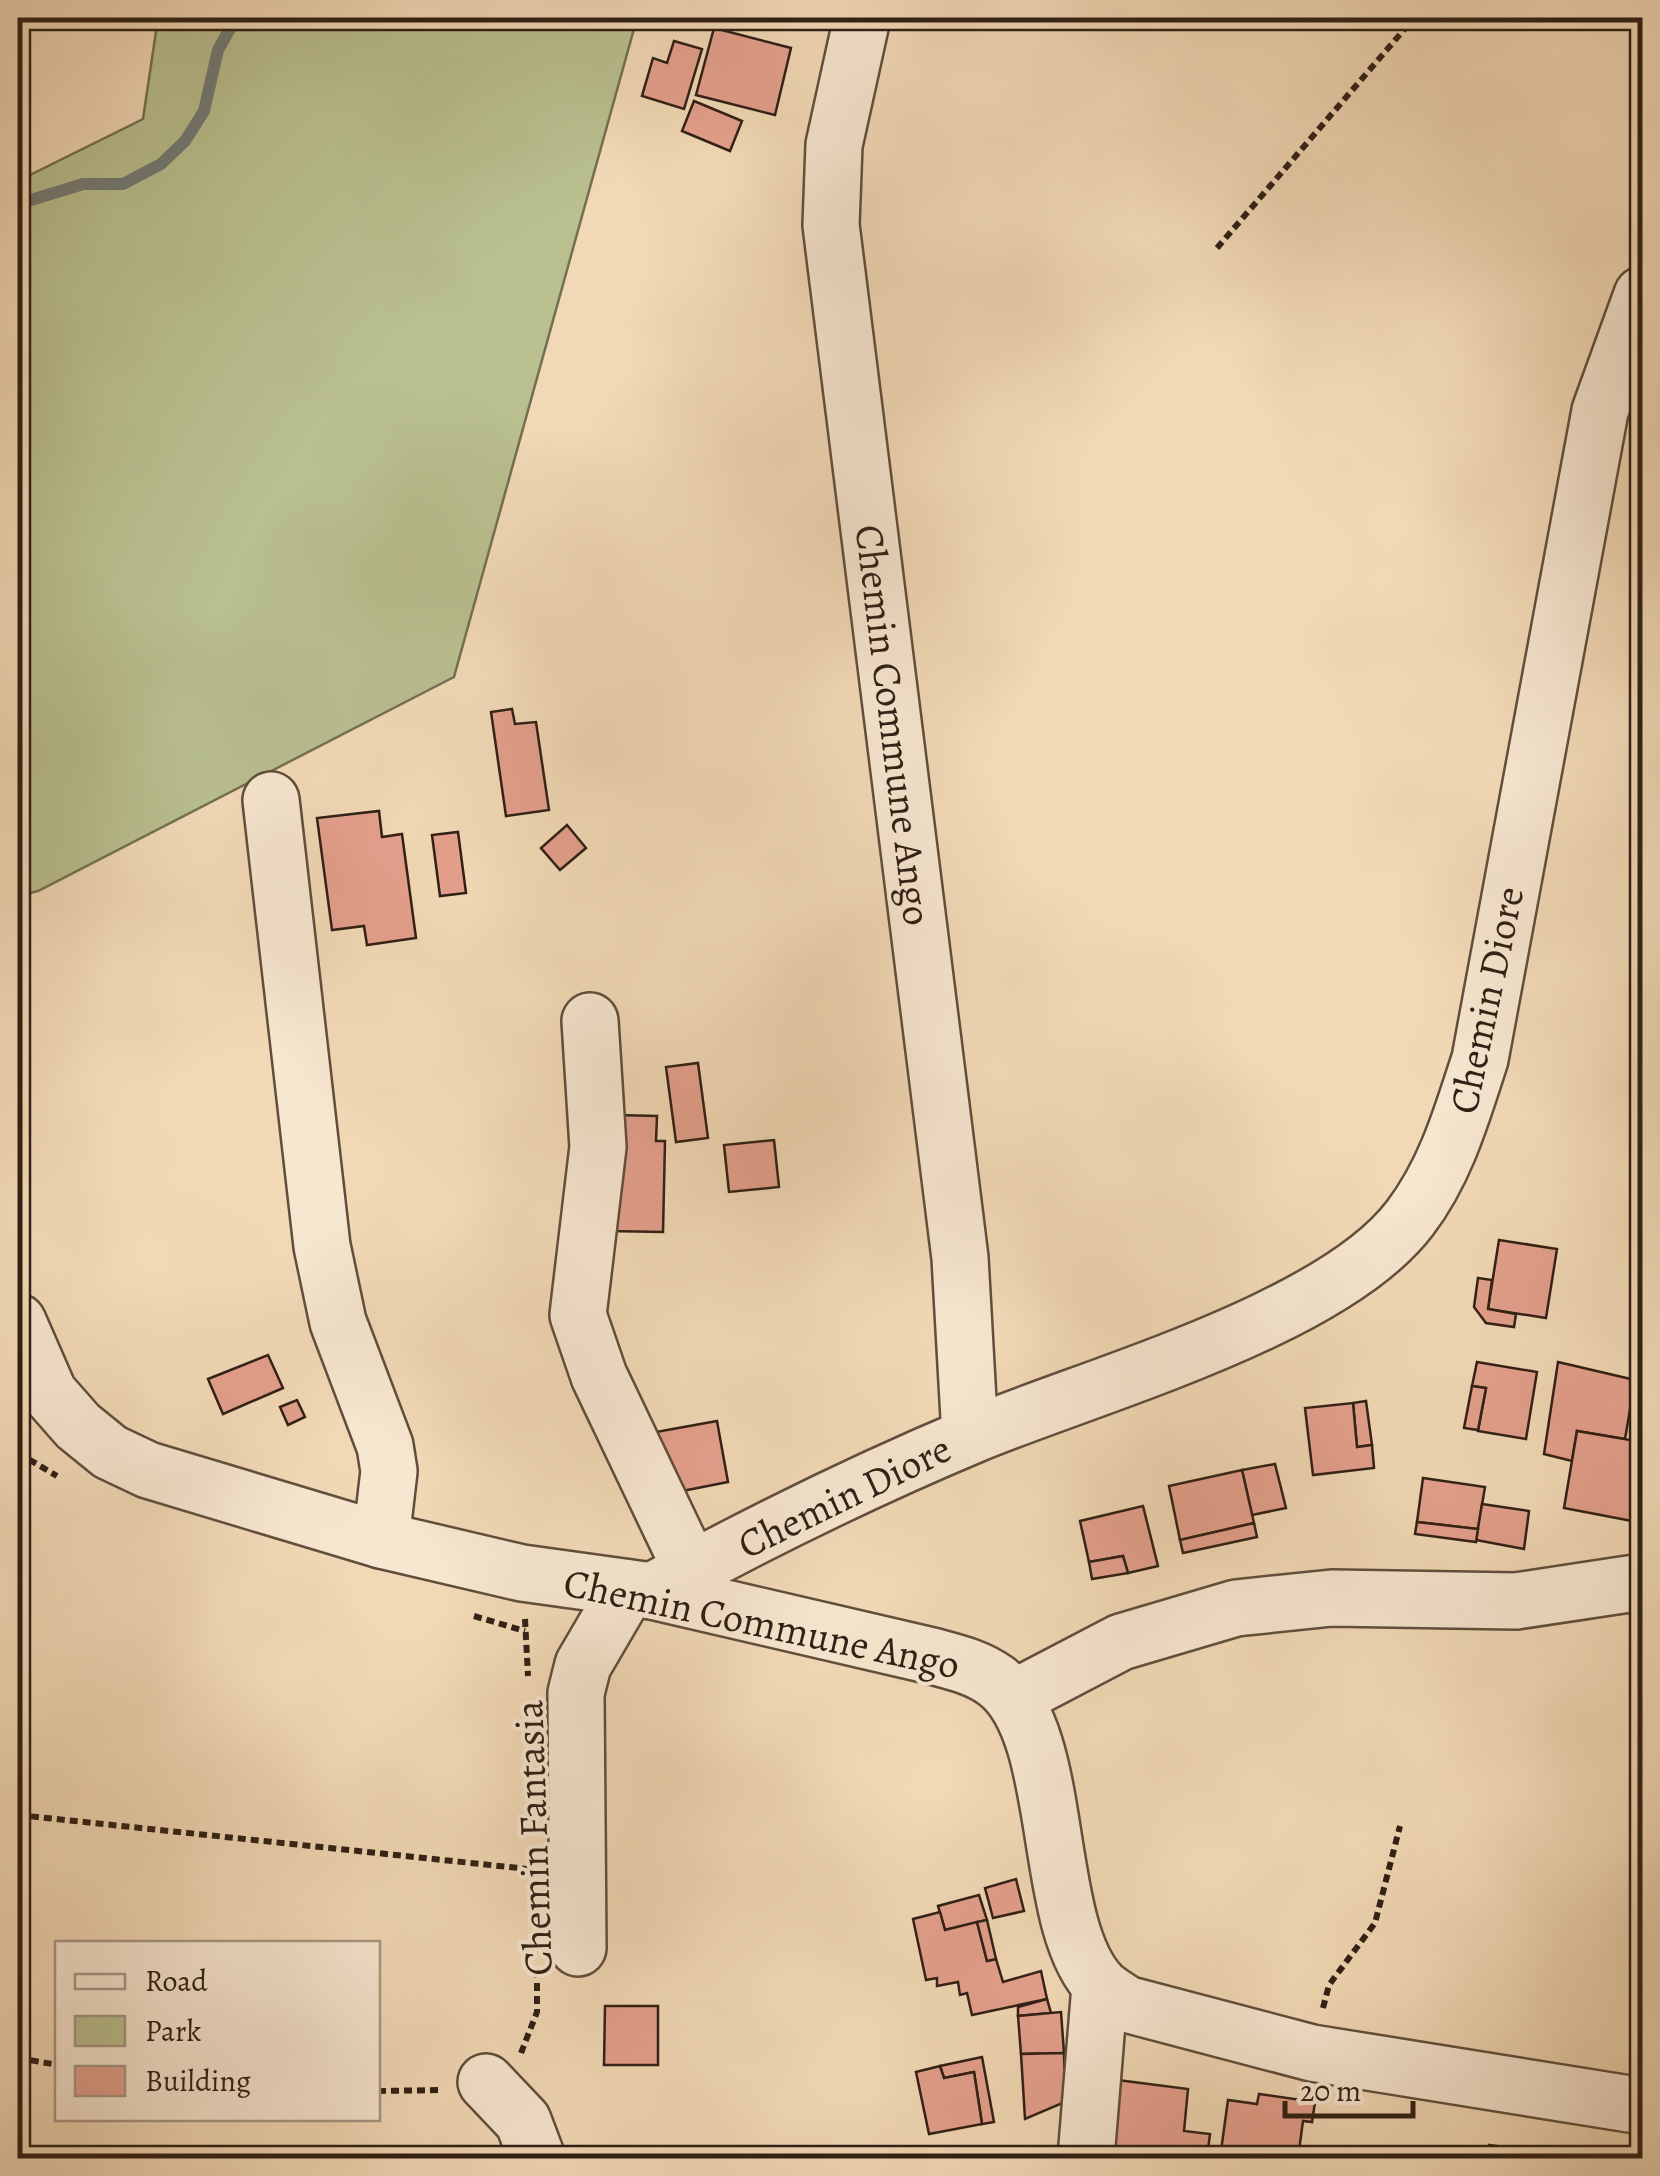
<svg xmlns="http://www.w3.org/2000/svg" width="1660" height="2176" font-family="Alegreya,serif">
<rect width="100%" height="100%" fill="#f2d9b6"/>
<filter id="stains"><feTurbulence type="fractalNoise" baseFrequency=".002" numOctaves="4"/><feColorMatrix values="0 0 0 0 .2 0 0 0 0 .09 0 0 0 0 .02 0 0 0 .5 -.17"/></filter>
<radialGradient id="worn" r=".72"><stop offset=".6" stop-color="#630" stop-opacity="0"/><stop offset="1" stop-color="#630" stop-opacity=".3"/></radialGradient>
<!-- green -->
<polygon fill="#b9bf8f" stroke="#746f52" stroke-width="2.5" points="158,18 637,18 454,677 38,891 18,896 18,181 143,119"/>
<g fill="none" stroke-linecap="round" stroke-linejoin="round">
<!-- stream -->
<polyline stroke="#727b76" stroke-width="12" points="18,204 83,184 123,184 161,164 185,141 204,111 218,50 236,18"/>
</g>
<!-- building -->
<g fill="#e5a08d" stroke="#2f1f15" stroke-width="2.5">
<polygon points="714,28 791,48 775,115 696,95"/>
<polygon points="674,41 702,49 684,109 642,96 653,58 667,63"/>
<polygon points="694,101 742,121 730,151 682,131"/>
<polygon points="512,709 515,724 536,722 549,810 506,816 491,712"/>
<polygon points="379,811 382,837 402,834 416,938 367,945 364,926 332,930 317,818"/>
<polygon points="567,825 586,848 560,870 541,848"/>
<polygon points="458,832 466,893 440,896 432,835"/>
<polygon points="698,1063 708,1138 676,1142 666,1067"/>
<polygon points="616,1115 657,1116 656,1141 665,1141 663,1232 609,1231"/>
<polygon points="774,1140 779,1187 729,1192 724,1145"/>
<polygon points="1499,1240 1557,1249 1546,1318 1488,1309"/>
<polygon points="1478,1278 1492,1280 1488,1309 1516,1314 1514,1327 1486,1323 1474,1307"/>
<polygon points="268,1355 283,1388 223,1414 208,1379"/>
<polygon points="1477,1362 1537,1372 1526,1439 1478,1431 1486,1388 1472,1386"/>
<polygon points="1558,1362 1635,1380 1625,1439 1577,1431 1572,1461 1544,1454"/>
<polygon points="1472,1386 1486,1388 1478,1430 1464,1428"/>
<polygon points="297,1400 305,1417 288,1425 280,1407"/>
<polygon points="1366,1401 1372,1445 1357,1447 1353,1403"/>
<polygon points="1353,1403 1357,1447 1372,1445 1374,1468 1313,1475 1305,1408"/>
<polygon points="717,1421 728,1482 667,1494 656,1432"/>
<polygon points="1577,1431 1642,1442 1632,1521 1564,1508"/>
<polygon points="1275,1464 1286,1508 1252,1515 1242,1470"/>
<polygon points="1242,1470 1254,1523 1180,1540 1169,1486"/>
<polygon points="1423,1478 1485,1487 1478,1529 1417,1522"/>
<polygon points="1482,1504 1529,1511 1524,1549 1476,1540"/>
<polygon points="1143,1506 1158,1566 1128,1573 1123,1556 1089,1562 1080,1521"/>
<polygon points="1417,1522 1478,1529 1476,1542 1415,1534"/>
<polygon points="1254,1523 1257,1537 1183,1553 1180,1540"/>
<polygon points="1123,1556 1128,1573 1092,1579 1089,1562"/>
<polygon points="1016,1879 1024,1911 993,1918 985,1888"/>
<polygon points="979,1895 987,1920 945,1930 938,1906"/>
<polygon points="940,1912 945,1930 977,1922 987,1961 996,1959 1003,1982 1041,1971 1047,1999 972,2015 967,1993 960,1995 958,1982 937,1986 937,1978 926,1980 913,1919"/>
<polygon points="987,1920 996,1959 987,1961 977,1922"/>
<polygon points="1047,1999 1051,2013 1018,2016 1018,2007"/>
<polygon points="605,2006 658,2006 658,2065 604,2065"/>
<polygon points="1061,2012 1064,2053 1021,2054 1018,2016"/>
<polygon points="1064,2053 1065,2102 1025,2119 1021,2054"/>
<polygon points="982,2057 994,2122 982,2124 974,2072 944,2078 940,2066"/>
<polygon points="940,2066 944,2078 974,2072 982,2124 929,2134 916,2072"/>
<polygon points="1110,2079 1188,2089 1184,2131 1210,2134 1207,2158 1100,2158"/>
<polygon points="1259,2094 1315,2102 1312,2122 1303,2121 1298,2158 1220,2158 1228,2100 1257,2104"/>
<polygon points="1489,2145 1567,2155 1566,2158 1487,2158"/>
<polygon points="1345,2149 1429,2156 1429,2158 1344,2158"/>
<polygon points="663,2150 662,2158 621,2158 621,2152"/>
</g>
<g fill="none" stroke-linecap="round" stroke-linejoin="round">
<defs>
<g id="minor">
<polyline points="862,18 834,145 831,225 960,1258 970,1436"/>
<polyline points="271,800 322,1246 338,1322 385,1446 389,1471 381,1540"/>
<polyline points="590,1021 598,1147 578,1315 599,1376 691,1569"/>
<path d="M 18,1322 L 49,1393 L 78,1426 L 110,1452 L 148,1470 L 381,1540 L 522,1573 L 652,1591 L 932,1656 C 954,1662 977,1667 996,1681 C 1067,1733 1040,1924 1101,1986 C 1108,1993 1118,1998 1126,2004 L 1312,2053 L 1642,2106"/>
<path d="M 652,1591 C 754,1535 866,1480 973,1435 C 1093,1385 1333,1320 1410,1218 C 1446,1171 1462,1114 1480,1059 L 1600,411 L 1642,295"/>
<polyline points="1014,1698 1121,1642 1236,1608 1332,1598 1516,1601 1642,1582"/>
<polyline points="578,1948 576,1693 583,1665 628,1588"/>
<polyline points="486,2082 523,2121 537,2158"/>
<polyline points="1086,2158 1100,1986"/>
</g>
</defs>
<!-- minor casing -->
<use href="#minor" stroke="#604e3d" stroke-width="60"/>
<!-- path -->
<g stroke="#2f1f15" stroke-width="6" stroke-dasharray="8 5" stroke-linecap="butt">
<polyline points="1217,248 1414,18"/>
<polyline points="18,1453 57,1476"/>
<polyline points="474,1616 525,1631"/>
<polyline points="525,1619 528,1676"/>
<polyline points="18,1815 528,1869"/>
<polyline points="1323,2008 1329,1985 1375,1923 1400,1826"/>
<polyline points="521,2053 537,2012 537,1974"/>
<polyline points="18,2058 58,2065"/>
<polyline points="378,2091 442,2090"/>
</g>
<!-- minor -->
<use href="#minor" stroke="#f7e6d0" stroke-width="55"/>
</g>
<g text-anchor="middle" stroke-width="8" stroke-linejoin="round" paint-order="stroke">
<!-- street labels -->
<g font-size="40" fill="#2f1f15" stroke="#f7e6d0">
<text transform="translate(894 725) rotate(83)" y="14">Chemin Commune Ango</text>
<text transform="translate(1486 1000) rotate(-78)" y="14">Chemin Diore</text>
<text transform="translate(844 1496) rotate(-26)" y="14">Chemin Diore</text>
<text transform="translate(762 1623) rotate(12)" y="14">Chemin Commune Ango</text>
<text transform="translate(533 1838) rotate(-92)" y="14">Chemin Fantasia</text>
</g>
</g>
<!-- margin -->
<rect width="1660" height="2176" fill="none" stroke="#f2d9b6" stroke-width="60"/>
<rect x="20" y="20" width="1620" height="2136" fill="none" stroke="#2f1f15" stroke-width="5"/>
<rect x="30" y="30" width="1600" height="2116" fill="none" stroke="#2f1f15" stroke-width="2.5"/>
<!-- legend -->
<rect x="55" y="1941" width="325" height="180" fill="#f7e6d0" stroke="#a79685" stroke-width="2.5"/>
<rect x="75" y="1974" width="50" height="15" fill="#f7e6d0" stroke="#a79685" stroke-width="2.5"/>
<text x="145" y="1991" font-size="30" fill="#2f1f15">Road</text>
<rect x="75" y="2016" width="50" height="30" fill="#b9bf8f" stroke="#a79685" stroke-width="2.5"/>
<text x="145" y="2041" font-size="30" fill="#2f1f15">Park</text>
<rect x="75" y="2066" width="50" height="30" fill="#e5a08d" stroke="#a79685" stroke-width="2.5"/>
<text x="145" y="2091" font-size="30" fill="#2f1f15">Building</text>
<!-- scale -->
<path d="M1285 2101v15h128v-15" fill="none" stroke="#2f1f15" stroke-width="5"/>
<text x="1300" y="2101" font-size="30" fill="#2f1f15" stroke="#f7e6d0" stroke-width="8" paint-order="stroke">20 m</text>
<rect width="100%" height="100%" filter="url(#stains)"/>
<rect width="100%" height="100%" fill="url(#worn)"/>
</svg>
